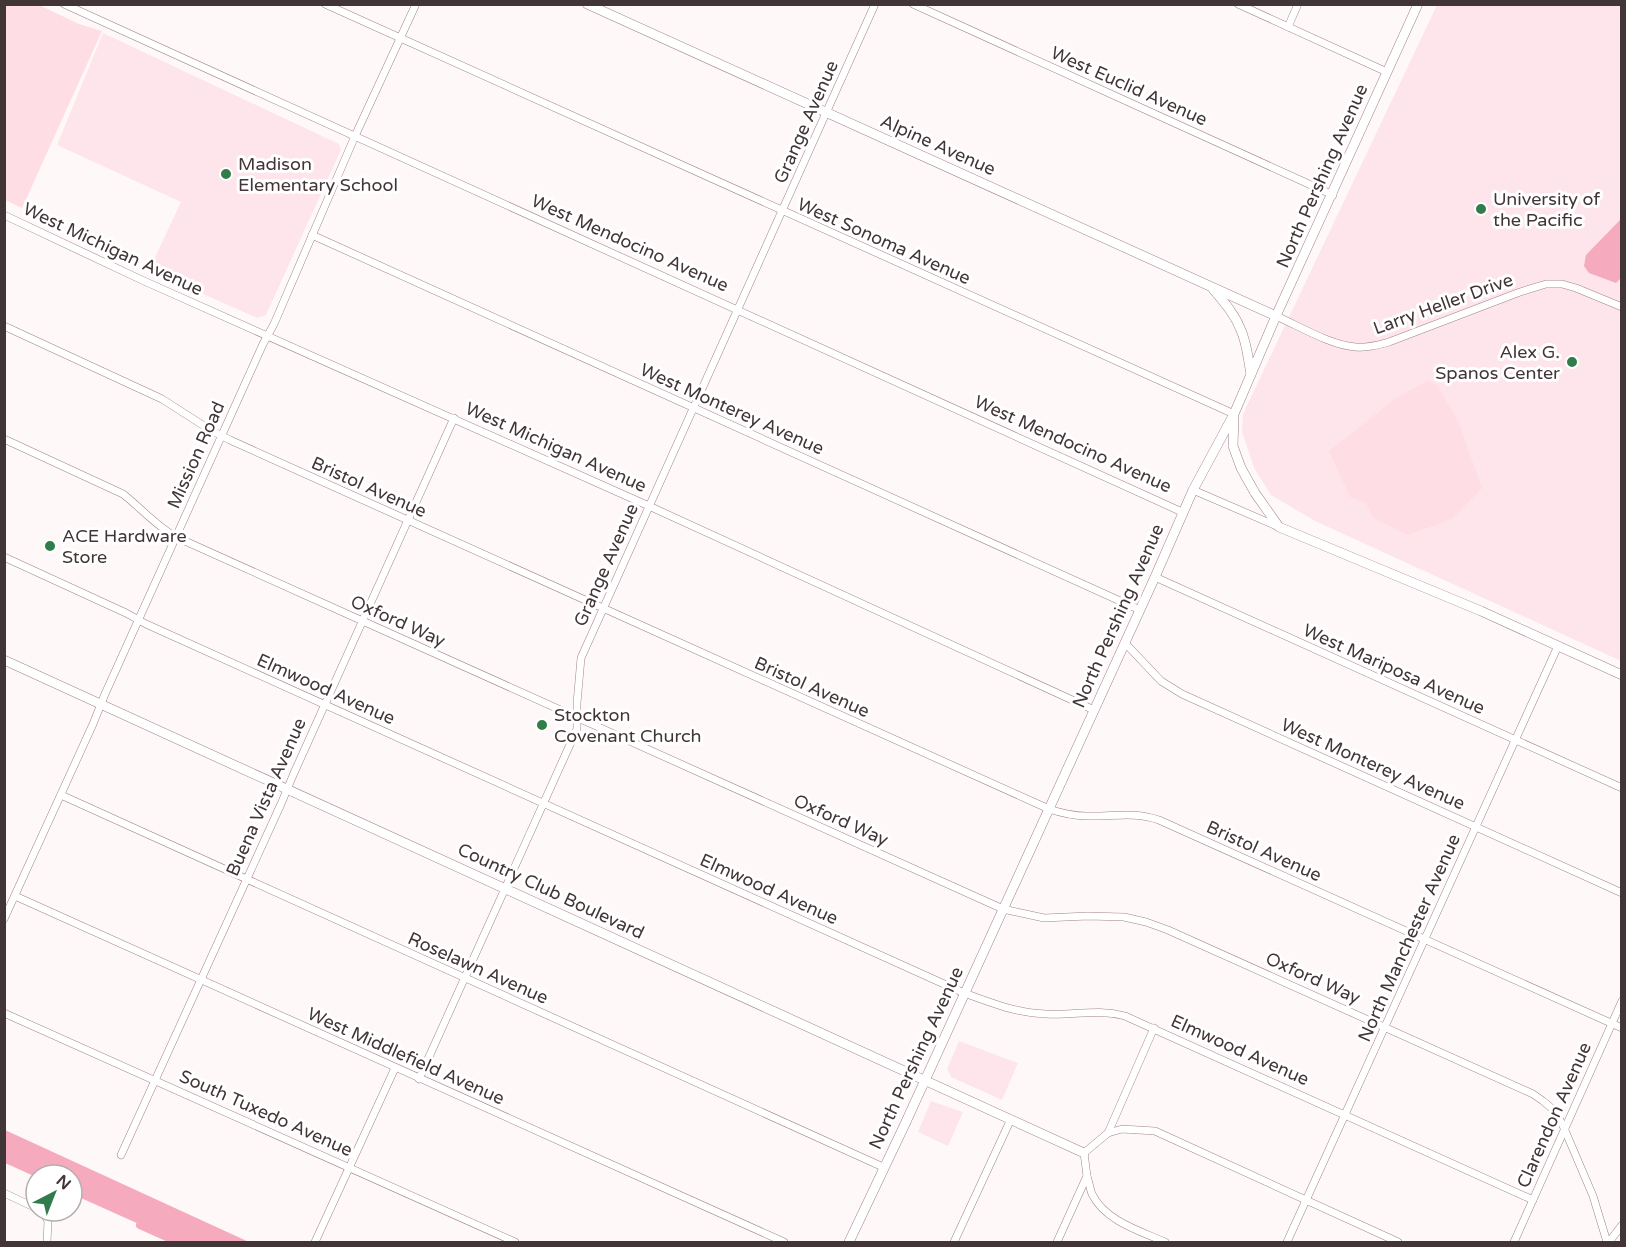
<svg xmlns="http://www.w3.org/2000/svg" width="1626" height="1247" font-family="'Varela Round',sans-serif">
<rect width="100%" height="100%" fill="#fff8f9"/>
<!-- built -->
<g fill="#fee5eb">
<polygon points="1437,5 1621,5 1621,661 1315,521 1271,495 1254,468 1242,432 1243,414"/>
<polygon points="103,33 339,144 341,150 266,315 257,318 149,270 181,202 57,145"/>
<polygon points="959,1041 1018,1063 1002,1100 951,1077 947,1069"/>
<polygon points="931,1101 963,1112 948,1146 918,1132"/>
</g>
<!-- green -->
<g fill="#fedde4">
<polygon points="5,4 39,5 79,24 102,31 22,208 5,200"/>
<polygon points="1427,381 1437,385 1457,419 1482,488 1452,519 1408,535 1373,518 1366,503 1350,497 1329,451 1395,399"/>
</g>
<!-- water -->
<g fill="#f6aabe">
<polygon points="1621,219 1621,278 1616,283 1589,273 1584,266 1586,255"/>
<polygon points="5,1130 249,1242 179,1242 72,1194 72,1175 36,1175 36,1177 5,1163"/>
</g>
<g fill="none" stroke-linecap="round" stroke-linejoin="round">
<!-- canal -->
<polyline stroke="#f6aabe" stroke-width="8" points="140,1225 178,1242"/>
<defs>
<g id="street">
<polyline points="64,4 1182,512"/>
<polyline points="325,4 1234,414"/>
<polyline points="913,4 1333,195"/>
<polyline points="1238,4 1387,72"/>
<polyline points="1288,27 1298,4"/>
<polyline points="4,215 144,281 649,506 1094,710"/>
<polyline points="312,235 1140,610"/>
<path d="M 1276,316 C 1299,326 1332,346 1356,347 C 1368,348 1378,345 1389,342 L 1520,292 L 1546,284 L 1562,284 L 1576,288 L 1622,307"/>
<path d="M 4,326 L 162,399 L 212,431 L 230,440 L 1049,809 C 1061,813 1074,816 1087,816 C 1113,817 1133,811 1159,820 L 1622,1028"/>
<path d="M 4,439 L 123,494 C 141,508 156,526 176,537 L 1003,909 L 1044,918 L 1088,916 L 1124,917 L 1146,922 L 1168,930 L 1533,1094 L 1543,1101 L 1556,1112 L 1564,1128 L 1593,1196 L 1607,1242"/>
<polyline points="1193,490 1279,527"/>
<path d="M 4,557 L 126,613 L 146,624 L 964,993 C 991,1003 1017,1013 1046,1014 C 1074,1016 1096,1008 1125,1016 L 1533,1200"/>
<polyline points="1155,577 1622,788"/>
<polyline points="1125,643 1161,681 1182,694 1622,893"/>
<polyline points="61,795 883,1167"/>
<polyline points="15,896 784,1242"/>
<polyline points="4,919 93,724 105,694 263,344 274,324 355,136 416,4"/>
<polyline points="4,1013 515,1242"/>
<polyline points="419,1079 577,729 577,703 581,658 875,4"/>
<polyline points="1108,1133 1122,1129 1155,1131 1398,1242"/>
<polyline points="121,1155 281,804 294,773 454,418"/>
<path d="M 1087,1176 C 1089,1182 1090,1189 1092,1194 C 1105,1221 1140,1231 1165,1242"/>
<polyline points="4,1193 36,1208"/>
<polyline points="42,1211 48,1221 47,1242"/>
<polyline points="315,1242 395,1068"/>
<polyline points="954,1242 1011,1119"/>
<polyline points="1057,1242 1087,1176 1084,1153 1108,1133 1154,1028"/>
<polyline points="1287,1242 1558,646"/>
<polyline points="1514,1242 1622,1001"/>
<polyline points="1609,1242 1622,1225"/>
</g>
<g id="secondary">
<polyline points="587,4 1276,316"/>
<path d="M 1213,289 C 1223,301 1234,313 1240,328 C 1247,342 1248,359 1251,374"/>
<polyline points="1234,417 1233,446 1241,468 1255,493 1279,527 1481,611 1622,675"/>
<polyline points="4,660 1084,1153"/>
<polyline points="849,1242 905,1124 1155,577 1193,490 1234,414 1276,316 1418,4"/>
</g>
</defs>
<!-- street casing -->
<use href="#street" stroke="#a08389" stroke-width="8"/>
<!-- secondary casing -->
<use href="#secondary" stroke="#a08389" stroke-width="10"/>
<!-- street -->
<use href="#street" stroke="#fff" stroke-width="7"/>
<!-- secondary -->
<use href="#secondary" stroke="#fff" stroke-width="9"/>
</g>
<!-- markers -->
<g fill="#307c4a" stroke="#fff" stroke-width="2">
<circle cx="226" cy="174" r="6"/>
<circle cx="1481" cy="209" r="6"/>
<circle cx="1572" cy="362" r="6"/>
<circle cx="50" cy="546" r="6"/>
<circle cx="542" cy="725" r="6"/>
</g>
<g text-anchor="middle" stroke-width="6" stroke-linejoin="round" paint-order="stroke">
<!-- street labels -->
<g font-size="18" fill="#423538" stroke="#fff">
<text transform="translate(1129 86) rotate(24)" y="6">West Euclid Avenue</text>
<text transform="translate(806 122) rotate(-66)" y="6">Grange Avenue</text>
<text transform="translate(938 145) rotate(24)" y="6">Alpine Avenue</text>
<text transform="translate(1322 176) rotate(-66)" y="6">North Pershing Avenue</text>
<text transform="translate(884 241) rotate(24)" y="6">West Sonoma Avenue</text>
<text transform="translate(630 243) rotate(24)" y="6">West Mendocino Avenue</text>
<text transform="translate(113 249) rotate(25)" y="6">West Michigan Avenue</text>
<text transform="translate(1443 304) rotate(-20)" y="6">Larry Heller Drive</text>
<text transform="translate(732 409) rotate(24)" y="6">West Monterey Avenue</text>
<text transform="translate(1073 444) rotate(24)" y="6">West Mendocino Avenue</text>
<text transform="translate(556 447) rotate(24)" y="6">West Michigan Avenue</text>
<text transform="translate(196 455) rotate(-66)" y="6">Mission Road</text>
<text transform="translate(369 487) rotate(24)" y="6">Bristol Avenue</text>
<text transform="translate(606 565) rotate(-66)" y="6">Grange Avenue</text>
<text transform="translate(1118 616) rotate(-66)" y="6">North Pershing Avenue</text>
<text transform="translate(398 621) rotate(24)" y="6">Oxford Way</text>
<text transform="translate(1394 669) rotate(24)" y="6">West Mariposa Avenue</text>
<text transform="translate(812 687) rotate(24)" y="6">Bristol Avenue</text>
<text transform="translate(326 689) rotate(24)" y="6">Elmwood Avenue</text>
<text transform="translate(1373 764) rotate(24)" y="6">West Monterey Avenue</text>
<text transform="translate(266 797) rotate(-66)" y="6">Buena Vista Avenue</text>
<text transform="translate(841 820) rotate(24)" y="6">Oxford Way</text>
<text transform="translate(1264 851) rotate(24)" y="6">Bristol Avenue</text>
<text transform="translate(769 889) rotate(24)" y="6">Elmwood Avenue</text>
<text transform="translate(551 891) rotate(25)" y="6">Country Club Boulevard</text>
<text transform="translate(1409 938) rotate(-66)" y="6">North Manchester Avenue</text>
<text transform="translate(478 968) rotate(24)" y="6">Roselawn Avenue</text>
<text transform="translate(1313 978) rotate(24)" y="6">Oxford Way</text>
<text transform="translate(1240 1050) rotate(24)" y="6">Elmwood Avenue</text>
<text transform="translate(406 1056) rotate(24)" y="6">West Middlefield Avenue</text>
<text transform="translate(916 1058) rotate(-65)" y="6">North Pershing Avenue</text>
<text transform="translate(266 1113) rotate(24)" y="6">South Tuxedo Avenue</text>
<text transform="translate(1554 1115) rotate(-66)" y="6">Clarendon Avenue</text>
</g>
<!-- poi labels -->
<g font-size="18" fill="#423538" stroke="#fff" text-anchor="start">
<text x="238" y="170">Madison<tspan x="238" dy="21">Elementary School</tspan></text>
<text x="1493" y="205">University of<tspan x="1493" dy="21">the Pacific</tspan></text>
<text x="1560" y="358" text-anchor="end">Alex G.<tspan x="1560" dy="21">Spanos Center</tspan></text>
<text x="62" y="542">ACE Hardware<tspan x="62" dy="21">Store</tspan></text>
<text x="554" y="721">Stockton<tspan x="554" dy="21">Covenant Church</tspan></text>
</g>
</g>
<!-- border -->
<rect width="1626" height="1247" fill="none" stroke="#423538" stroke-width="12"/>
<!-- north arrow -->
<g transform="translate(54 1193) rotate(42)"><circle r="28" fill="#ffffff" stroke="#b3aeaf" stroke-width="1.5"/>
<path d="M0-4.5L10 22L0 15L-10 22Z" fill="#307c4a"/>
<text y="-9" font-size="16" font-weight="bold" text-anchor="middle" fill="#423538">N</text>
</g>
</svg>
